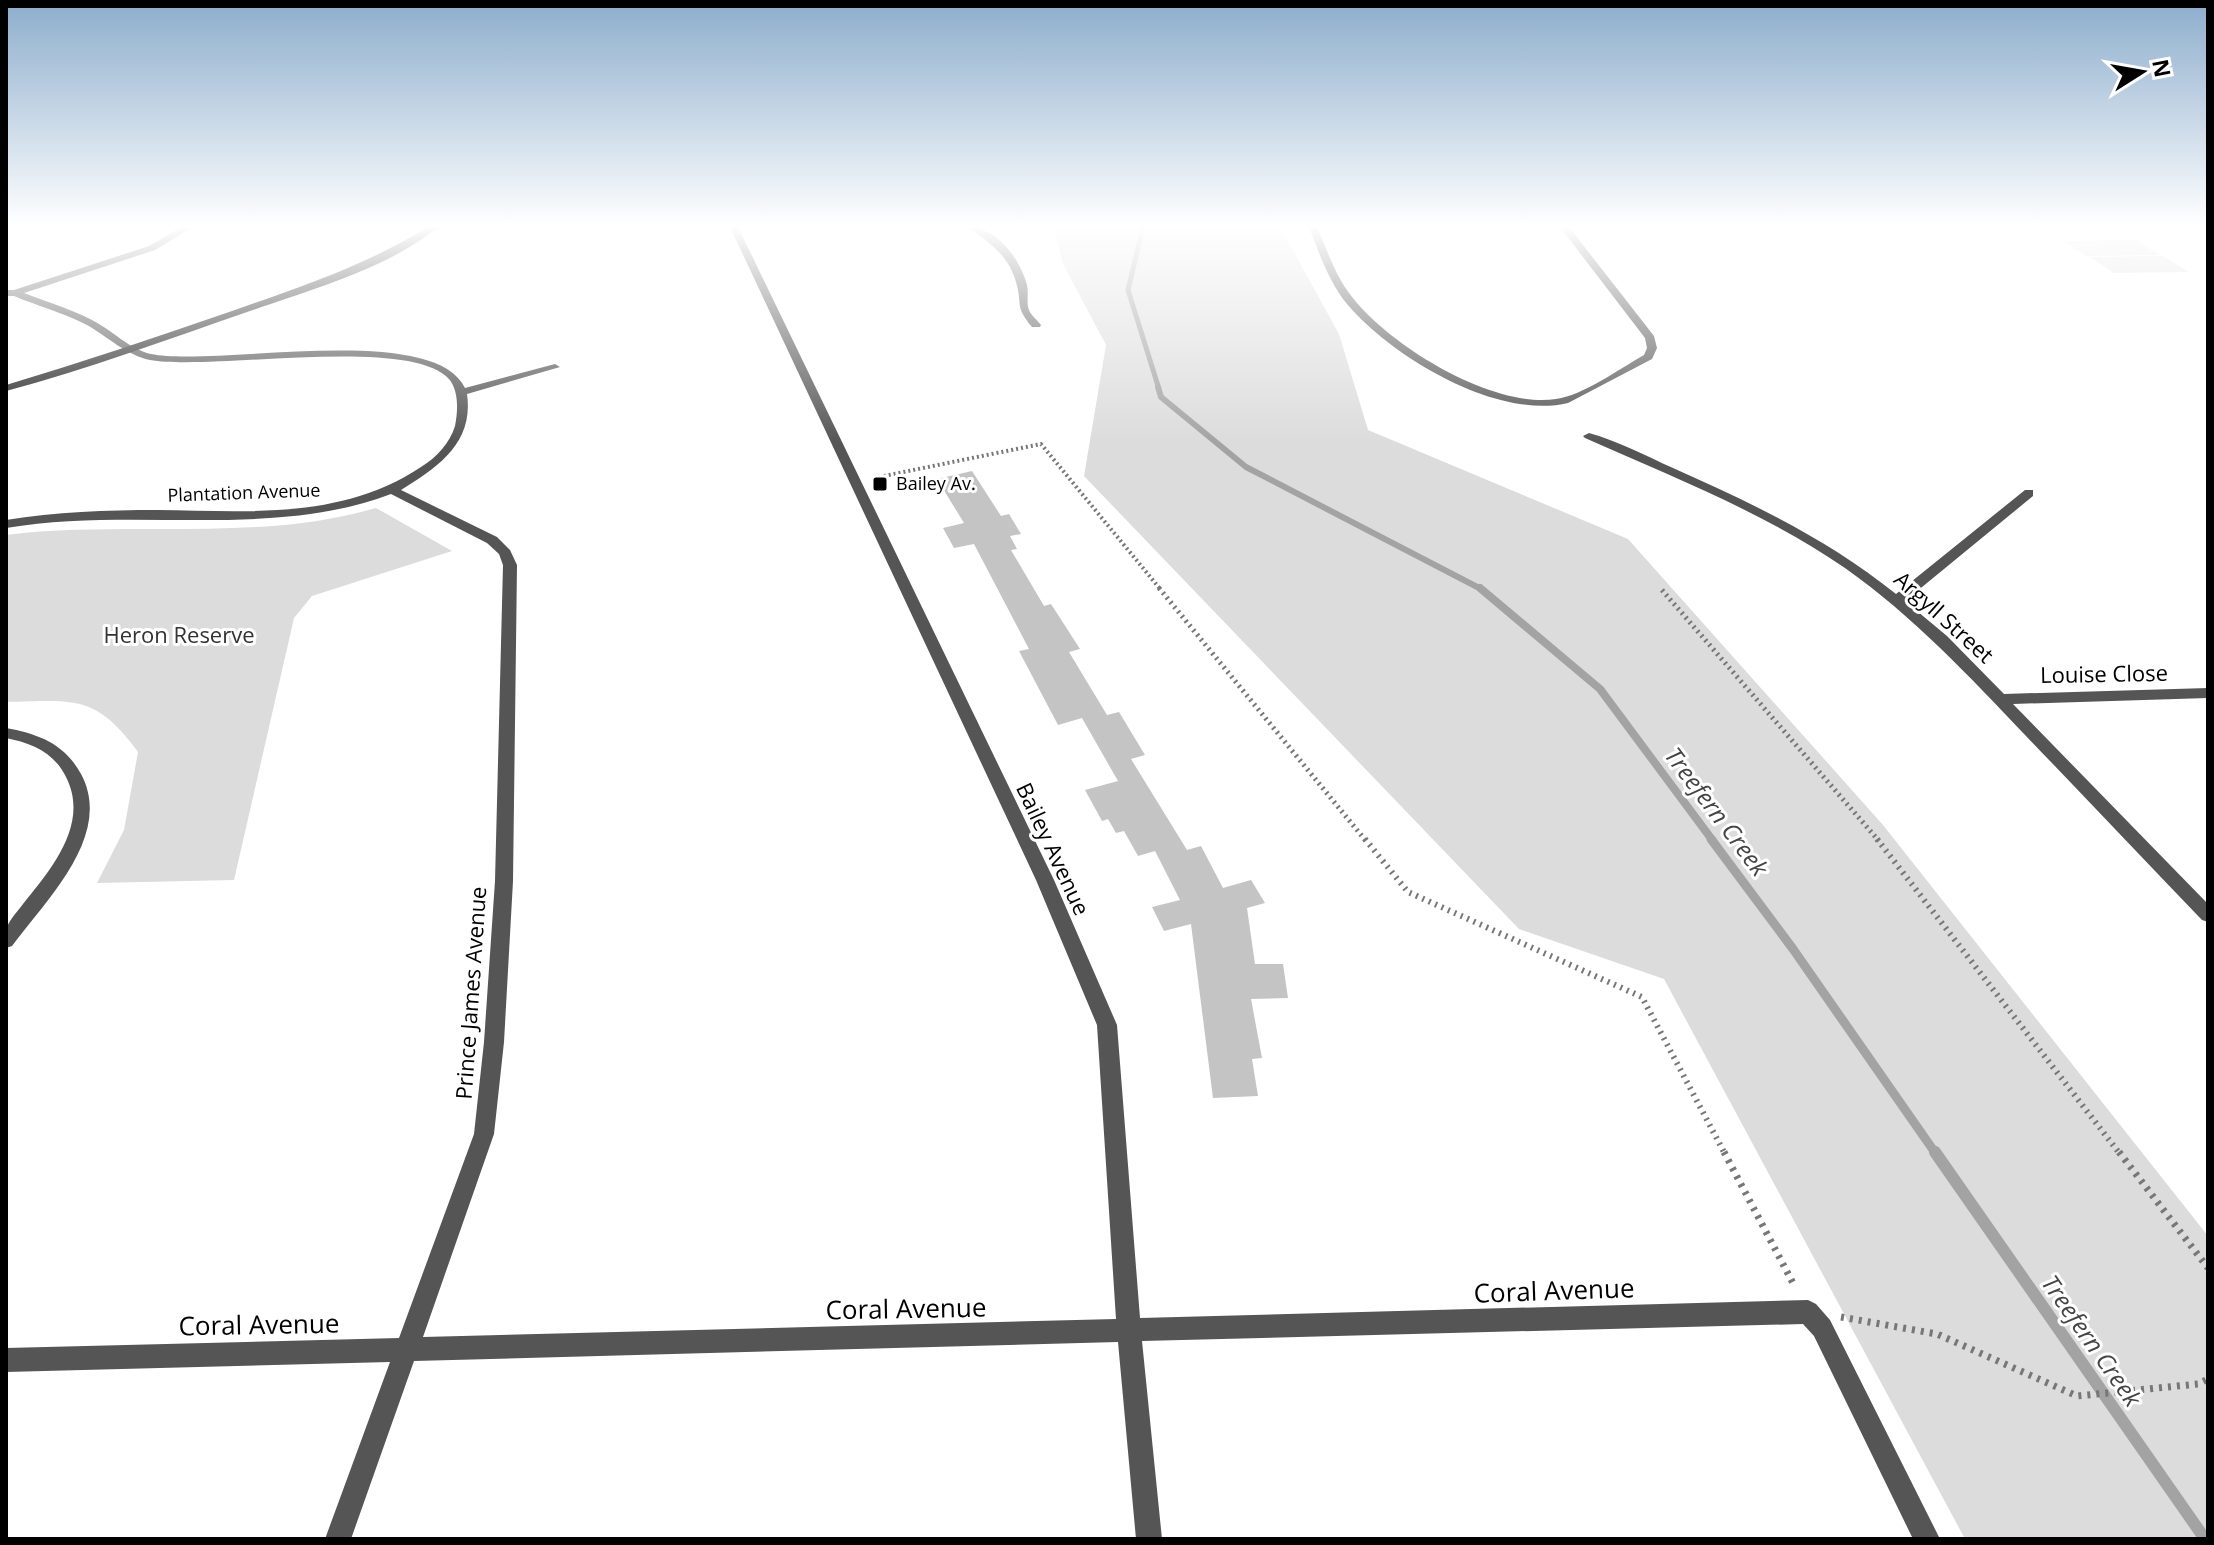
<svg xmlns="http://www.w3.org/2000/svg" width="2214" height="1545" font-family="'Open Sans',sans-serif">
<rect width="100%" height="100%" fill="#fff"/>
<!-- green -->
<g fill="#dcdcdc">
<polygon points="1053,227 1280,227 1339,334 1368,430 1628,539 1883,825 2208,1236 2208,1539 1965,1539 1664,979 1519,929 1084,476 1106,345 1063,264"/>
<polygon points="2136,240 2160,255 2086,256 2064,241"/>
<polygon points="2163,256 2189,272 2114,273 2090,257"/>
<path d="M 376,508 L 452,551 L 312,596 L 294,618 L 234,880 L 97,883 L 124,830 L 138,752 C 95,693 73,701 6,702 L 6,535 C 128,520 257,543 376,508 Z"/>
</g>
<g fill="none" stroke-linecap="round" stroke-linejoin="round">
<!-- stream-far4 -->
<polyline stroke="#a3a3a3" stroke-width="5" points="1143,227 1128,290 1159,389"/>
<!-- stream-far3 -->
<polyline stroke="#a3a3a3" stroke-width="6" points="1158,387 1161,397 1246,467 1483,590"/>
<!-- stream-far2 -->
<polyline stroke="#a3a3a3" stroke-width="8" points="1480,588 1600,689 1713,841"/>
<!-- stream-far1 -->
<polyline stroke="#a3a3a3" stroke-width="9" points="1711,839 1793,949 1936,1154"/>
<!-- stream -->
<polyline stroke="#a3a3a3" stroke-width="12" points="1935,1152 2205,1539"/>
</g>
<!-- building -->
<polygon fill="#c4c4c4" points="972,471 1001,516 1009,514 1021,534 1010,536 1017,549 1011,550 1044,606 1051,604 1080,649 1069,652 1107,715 1119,712 1145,755 1131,759 1187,850 1201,846 1223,888 1251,880 1265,903 1247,908 1255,964 1283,964 1288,998 1251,999 1262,1058 1252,1059 1258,1096 1213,1098 1191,924 1164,931 1152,907 1180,900 1155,851 1138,856 1124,831 1116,833 1108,819 1102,821 1085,790 1118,781 1082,718 1058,725 1019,651 1029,649 974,544 954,548 943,528 964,523 937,479"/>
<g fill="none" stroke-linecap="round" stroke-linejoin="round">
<!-- path-far3 -->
<polyline stroke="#777" stroke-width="4" stroke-dasharray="2 3" stroke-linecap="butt" points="874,478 1041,444 1161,590"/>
<!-- path-far2 -->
<g stroke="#777" stroke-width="5" stroke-dasharray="2 4" stroke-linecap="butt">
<polyline points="1159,588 1366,841"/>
<polyline points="1662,590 1879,841"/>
</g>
<!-- path-far1 -->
<g stroke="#777" stroke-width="6" stroke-dasharray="2 5" stroke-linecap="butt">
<polyline points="1365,839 1408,892 1642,997 1725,1154"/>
<polyline points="1877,839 2120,1154"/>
</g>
<!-- path -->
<g stroke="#777" stroke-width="7" stroke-dasharray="3 6" stroke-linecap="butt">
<polyline points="1724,1152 1795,1287"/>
<polyline points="2119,1152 2208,1268"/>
<polyline points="1841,1317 1937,1334 2077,1396 2198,1384 2208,1379"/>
</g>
<!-- street -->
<g fill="#555" fill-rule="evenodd">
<path d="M 182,227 L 193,227 L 155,250 L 24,293 C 47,302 71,309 92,320 C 112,330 129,349 151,354 C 217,367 433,321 465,388 L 555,364 L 560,367 L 467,394 C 474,443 438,467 401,490 L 497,537 L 510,550 L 517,565 L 513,881 L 504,1042 L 494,1134 L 423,1337 L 1116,1319 L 1097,1025 L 1036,880 L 730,227 L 738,227 L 1054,880 L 1117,1025 L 1140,1318 L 1808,1300 L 1816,1304 L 1830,1320 L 1940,1539 L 1913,1539 L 1814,1336 L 1803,1324 L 1142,1341 L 1162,1539 L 1136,1539 L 1118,1342 L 414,1361 L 351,1539 L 325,1539 L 390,1362 L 6,1372 L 6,1348 L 399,1338 L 474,1134 L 484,1042 L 495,881 L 503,565 L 499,554 L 487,543 L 391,494 C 269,540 134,506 6,528 L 6,520 C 56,512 106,510 157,510 C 248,511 342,520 421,467 C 436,458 450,443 455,426 C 458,411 459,391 449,379 C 409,335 214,371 150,360 C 126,355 108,337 87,325 C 64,313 38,306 14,296 L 6,296 L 6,290 L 14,290 L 149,246 Z"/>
<path d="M 968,227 C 997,227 1020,259 1027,285 C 1029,293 1026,303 1029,310 C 1031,315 1038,321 1041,325 L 1040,327 L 1032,327 C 1014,305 1023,306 1016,282 C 1008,254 989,243 968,227 Z"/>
<path d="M 1309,227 L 1317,227 C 1327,250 1335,274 1349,293 C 1386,344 1492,409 1556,399 C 1584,395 1619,369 1644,355 L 1647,348 L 1645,338 L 1560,227 L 1569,227 L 1654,336 L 1657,348 L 1652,359 L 1568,403 C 1497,420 1392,357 1347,304 C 1329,282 1319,253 1309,227 Z"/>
<path d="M 1589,433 C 1618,441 1646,456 1673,468 C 1752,503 1829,540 1896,594 L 2025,490 L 2033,490 L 2033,496 L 1905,601 L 1947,636 L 2004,694 L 2208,688 L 2208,698 L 2013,704 L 2208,904 L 2208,922 L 2202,920 C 2143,859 2085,797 2026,736 C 1969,676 1913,616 1845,568 C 1765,513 1673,477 1585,438 L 1583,436 Z"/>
<path d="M 6,728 C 38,734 64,743 81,774 C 114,835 46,900 12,946 L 6,948 C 6,942 5,935 6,930 C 8,921 18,911 23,904 C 51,869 90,824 66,777 C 54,752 31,743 6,738 Z"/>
</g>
<!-- secondary -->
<path fill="#222" fill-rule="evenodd" d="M 428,227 L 438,227 C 391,267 308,291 250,311 C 169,339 88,369 6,391 L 6,385 C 82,362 157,337 232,311 C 300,287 367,265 428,227 Z"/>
</g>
<!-- sky -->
<linearGradient id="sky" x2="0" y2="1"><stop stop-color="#8cadcc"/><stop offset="0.51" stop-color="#fff"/><stop offset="1" stop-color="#fff" stop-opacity="0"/></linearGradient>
<rect width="2214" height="443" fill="url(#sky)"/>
<!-- markers -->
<rect fill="#000" stroke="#fff" stroke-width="3" x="872" y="476" width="16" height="16" rx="4"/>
<g text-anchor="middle" stroke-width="6" stroke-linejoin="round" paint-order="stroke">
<!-- far-poi labels -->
<g font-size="18" fill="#000" stroke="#fff" text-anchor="start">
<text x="896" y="490">Bailey Av.</text>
</g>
<!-- far-street labels -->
<g font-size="18" fill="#000" stroke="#fff">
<text transform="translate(244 493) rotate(-2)" y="6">Plantation Avenue</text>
</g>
<!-- street labels -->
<g font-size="22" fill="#000" stroke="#fff">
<text transform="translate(1944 617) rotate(42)" y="8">Argyll Street</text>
<text transform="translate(2104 674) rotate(-1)" y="8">Louise Close</text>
<text transform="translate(1053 849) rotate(65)" y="8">Bailey Avenue</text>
<text transform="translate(471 993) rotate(-86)" y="8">Prince James Avenue</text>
</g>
<!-- park labels -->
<g font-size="22" fill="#333" stroke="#fff">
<text x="179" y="643">Heron Reserve</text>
</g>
<!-- water labels -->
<g font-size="24" font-style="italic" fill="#444" stroke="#fff">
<text transform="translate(1716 812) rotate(53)" y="8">Treefern Creek</text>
<text transform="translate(2091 1341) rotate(55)" y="8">Treefern Creek</text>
</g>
<!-- near-street labels -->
<g font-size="26" fill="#000" stroke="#fff">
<text transform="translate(1554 1291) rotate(-2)" y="9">Coral Avenue</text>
<text transform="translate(906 1309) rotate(-1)" y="9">Coral Avenue</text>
<text transform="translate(259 1325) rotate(-1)" y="9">Coral Avenue</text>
</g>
</g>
<!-- border -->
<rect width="2214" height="1545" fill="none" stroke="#000000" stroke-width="16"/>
<!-- north arrow -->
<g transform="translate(2142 72) rotate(79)" stroke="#ffffff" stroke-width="6" paint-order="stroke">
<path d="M0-6L14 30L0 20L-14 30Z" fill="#000000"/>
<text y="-12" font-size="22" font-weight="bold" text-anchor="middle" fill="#000000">N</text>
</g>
</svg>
